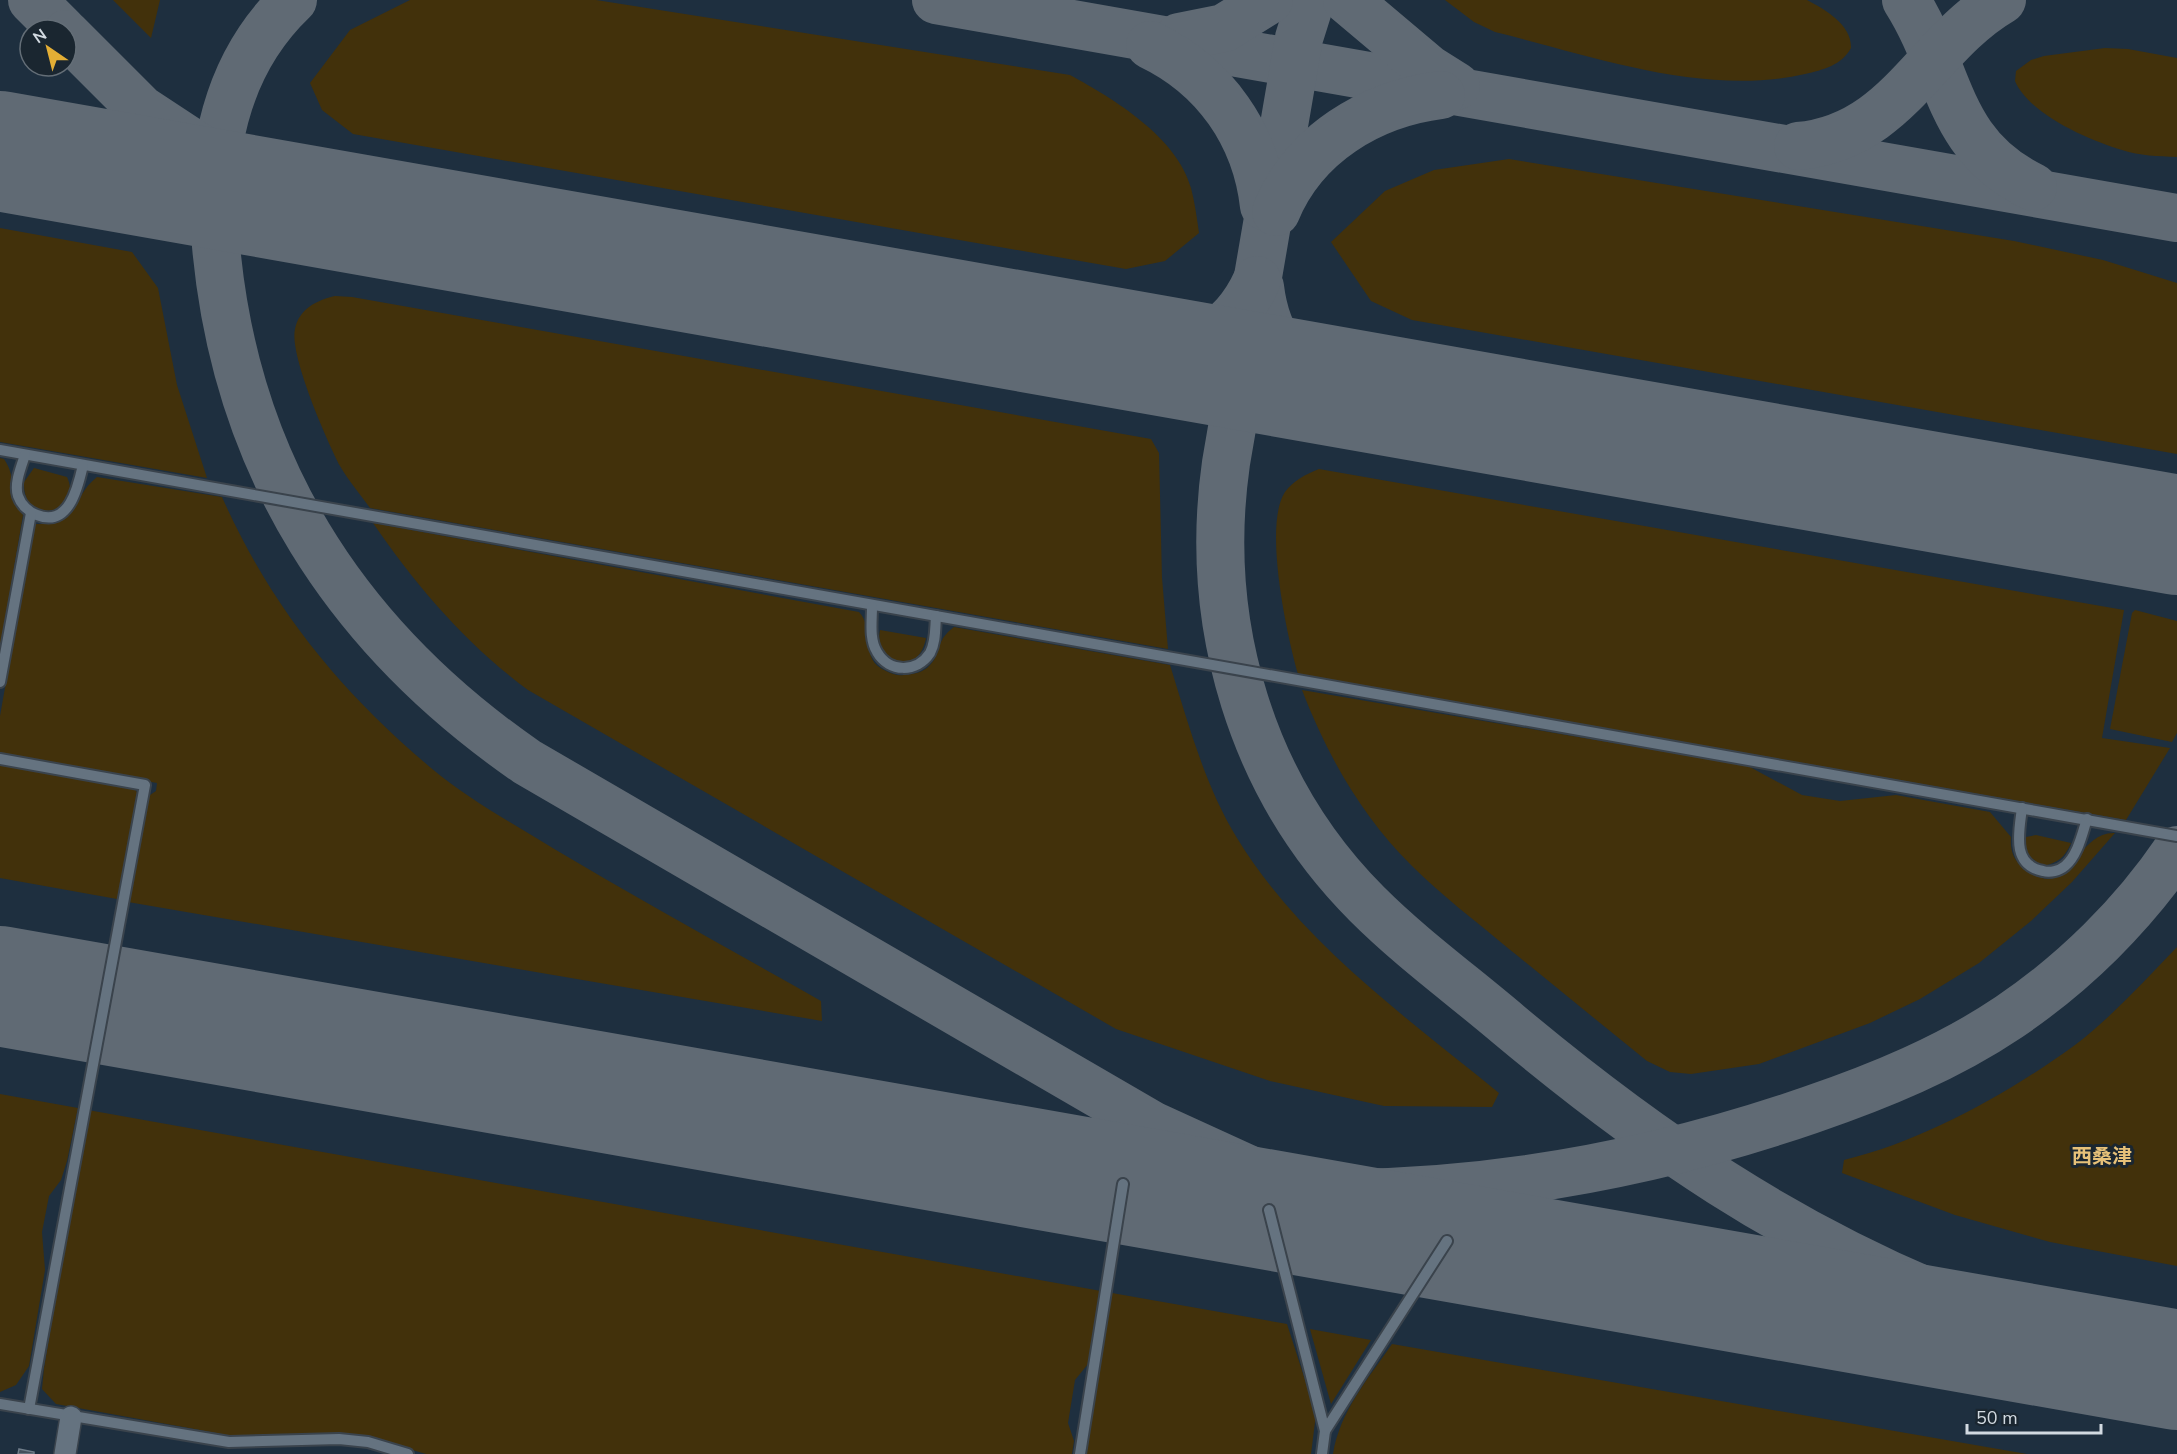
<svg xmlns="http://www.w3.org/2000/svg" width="2177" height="1454" font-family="'Nunito Sans','Noto Sans JP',sans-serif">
<rect width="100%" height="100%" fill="#1a2630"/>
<!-- built -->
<path fill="#1e2f3f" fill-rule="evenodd" d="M 0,0 L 2177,0 L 2177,1454 L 0,1454 ZM 30,30 L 66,30 L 66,66 L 30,66 Z"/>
<!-- green -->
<g fill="#42310b">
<polygon points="113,0 160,0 151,38"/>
<path d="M 410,0 L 596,0 L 1070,75 C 1114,99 1177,137 1191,188 C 1195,203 1197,219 1199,233 L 1165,261 L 1126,269 L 353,134 L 322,110 L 310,83 L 350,30 Z"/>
<path d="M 1445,0 L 1807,0 C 1826,10 1852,25 1851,48 C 1842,65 1823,70 1805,74 C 1704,97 1593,56 1495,32 L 1474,22 Z"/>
<path d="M 2105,48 L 2128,49 L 2177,58 L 2177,157 C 2158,156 2140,156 2122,150 C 2088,140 2029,114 2015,81 L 2016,71 L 2031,60 L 2044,56 Z"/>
<polygon points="1509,159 2014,241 2103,260 2177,283 2177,454 1412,320 1371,301 1331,242 1385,191 1434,170"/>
<polygon points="0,228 132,252 158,288 177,385 207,478 0,442"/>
<path d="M 335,296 L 352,297 L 1151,439 L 1159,453 L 1162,578 L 1168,649 L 370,508 C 360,494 348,480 340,466 C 327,441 289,355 295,329 C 299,309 317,300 335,296 Z"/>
<path d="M 0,458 L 4,459 C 19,481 5,492 23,515 L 0,649 Z"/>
<path d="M 34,468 L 67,477 C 84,513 22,528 24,482 Z"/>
<path d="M 1319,469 L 2124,610 L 2102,738 L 2170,748 L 2126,820 L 1298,674 C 1287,636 1263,525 1285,492 C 1293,481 1306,474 1319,469 Z"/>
<path d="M 97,477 L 222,497 C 271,607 339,690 431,768 C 469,800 514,824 556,850 C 643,902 733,951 821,1001 L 822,1021 L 128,902 L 147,797 L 156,791 L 157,783 L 0,754 L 0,716 L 34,524 C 85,525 68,500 97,477 Z"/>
<path d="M 373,523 L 859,612 C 876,630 858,659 886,671 C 892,674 898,676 904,675 C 913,674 923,673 930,665 C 943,651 934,642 954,627 L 1170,665 C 1188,723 1205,786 1237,838 C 1301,943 1405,1016 1499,1093 L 1492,1107 L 1384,1106 L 1270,1081 L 1116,1029 L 528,690 C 467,645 416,586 373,523 Z"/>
<polygon points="2135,610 2177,621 2177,733 2172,742 2110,729 2132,613"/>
<path d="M 880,630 L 926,638 C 918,680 873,662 880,630 Z"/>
<path d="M 1302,690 L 1748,766 L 1802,795 L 1840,801 L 1896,795 L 1990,812 L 2011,837 C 2010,850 2013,860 2025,869 C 2071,905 2074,831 2115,833 L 2072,882 L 2031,921 L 1979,963 L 1920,999 L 1870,1023 L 1759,1064 L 1691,1074 L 1670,1072 L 1647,1061 C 1601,1024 1555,986 1509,949 C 1477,922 1442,896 1412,866 C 1362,817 1327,755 1302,690 Z"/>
<polygon points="0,765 135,789 139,796 122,895 117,899 0,878"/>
<path d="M 2036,835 L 2071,843 C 2065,857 2058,863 2043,866 C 2031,859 2022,852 2026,837 Z"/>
<path d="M 2177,947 L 2177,1266 L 2050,1242 L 1955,1215 L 1842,1173 L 1844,1160 C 1924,1141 2009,1093 2075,1045 C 2112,1017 2145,980 2177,947 Z"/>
<polygon points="0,1094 78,1108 67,1161 61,1180 49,1196 42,1232 45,1270 29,1366 16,1385 0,1392"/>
<polygon points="88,1110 1101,1291 1088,1364 1075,1380 1068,1423 1074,1441 1072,1454 426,1454 365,1436 309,1434 233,1436 56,1404 42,1389 44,1368"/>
<polygon points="1112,1293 1287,1324 1316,1414 1311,1454 1085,1454"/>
<polygon points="1310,1329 1371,1340 1331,1404"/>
<path d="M 1392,1344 L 2027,1454 L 1333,1454 C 1340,1411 1368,1379 1392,1344 Z"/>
</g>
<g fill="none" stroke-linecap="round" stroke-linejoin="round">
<!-- taxiway -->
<g stroke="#606a74" stroke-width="48">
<polyline points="32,0 62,30"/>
<path d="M 293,0 C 225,65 208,155 216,246 C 236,467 346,637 527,762 L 1152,1125 L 1270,1179 L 1310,1193 L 1403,1223 L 1541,1258"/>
<polyline points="936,0 2177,218"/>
<path d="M 1311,0 L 1299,38 L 1226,463 C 1203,624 1251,788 1367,904 C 1411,948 1462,985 1509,1025 C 1650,1143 1786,1235 1957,1304 C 2028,1333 2103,1351 2177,1370"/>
<polyline points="1347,0 1429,69 1456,86"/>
<path d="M 1906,0 C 1952,72 1945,144 2033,187"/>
<polyline points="66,34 141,109 217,159 267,187 356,214"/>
<polyline points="1179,37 1224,28 1269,0"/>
<path d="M 1150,45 C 1215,76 1256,135 1264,206"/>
<path d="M 1798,146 C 1898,137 1925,45 2002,0"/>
<path d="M 1276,212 C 1304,144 1370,104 1441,95"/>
<path d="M 1260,287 C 1267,345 1293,371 1348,389"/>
<path d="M 1126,349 C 1186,353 1230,340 1257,280"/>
<polyline points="1065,1174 1272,1192"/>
<path d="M 1348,1193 C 1505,1191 1662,1161 1810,1110 C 1880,1086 1948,1058 2009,1017 C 2074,973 2133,915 2177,850"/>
</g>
<!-- runway -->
<g stroke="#606a74" stroke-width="120">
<polyline points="0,151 2177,535"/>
<polyline points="0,986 2177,1370"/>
</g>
</g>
<!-- building -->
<polygon fill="#43505c" stroke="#6f7d8a" stroke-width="1.5" points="19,1449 34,1452 34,1454 18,1454"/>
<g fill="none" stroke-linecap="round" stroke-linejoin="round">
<defs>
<g id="lane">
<polyline points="0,450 2177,836"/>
<path d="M 25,455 C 21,467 14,484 18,496 C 21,505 29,512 37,515 C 69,528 78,487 83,465"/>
<path d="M 872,607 C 872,621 869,639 877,652 C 889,673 917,673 930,653 C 936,642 935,628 936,616"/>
<polyline points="0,682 31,513"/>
<polyline points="0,759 145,785 29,1409"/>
<path d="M 2022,808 C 2019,832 2011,865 2043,871 C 2050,873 2059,871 2065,866 C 2078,855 2082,834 2087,819"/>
<polyline points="1269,1210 1325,1431 1322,1454"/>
<polyline points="0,1404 229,1442 339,1439 368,1442 408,1454"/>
<polyline points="1325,1431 1447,1241"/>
<polyline points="1080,1454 1123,1184"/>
</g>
<polyline id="street" points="65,1454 71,1417"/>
</defs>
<!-- lane casing -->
<use href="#lane" stroke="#3a434c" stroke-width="14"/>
<!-- street casing -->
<use href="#street" stroke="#3a434c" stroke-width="24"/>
<!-- lane -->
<use href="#lane" stroke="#657380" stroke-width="10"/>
<!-- street -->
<use href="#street" stroke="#657380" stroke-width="21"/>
</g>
<g text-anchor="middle" stroke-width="6" stroke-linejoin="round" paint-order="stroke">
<!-- neighbourhood labels -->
<g font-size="20" font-weight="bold" fill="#e6c179" stroke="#1a2630">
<text x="2102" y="1163">西桑津</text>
</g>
</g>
<!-- north arrow -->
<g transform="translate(48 48) rotate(325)"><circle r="28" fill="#1a2630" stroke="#646e77" stroke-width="1.5"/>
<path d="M0-4.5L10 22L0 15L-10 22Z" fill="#e3ae35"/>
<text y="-9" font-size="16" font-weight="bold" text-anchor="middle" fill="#d2dae1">N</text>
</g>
<!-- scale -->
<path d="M1967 1424v9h134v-9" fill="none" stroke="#d2dae1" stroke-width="3"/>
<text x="1976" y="1424" font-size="18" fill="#d2dae1" stroke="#1a2630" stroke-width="4.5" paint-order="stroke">50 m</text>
</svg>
